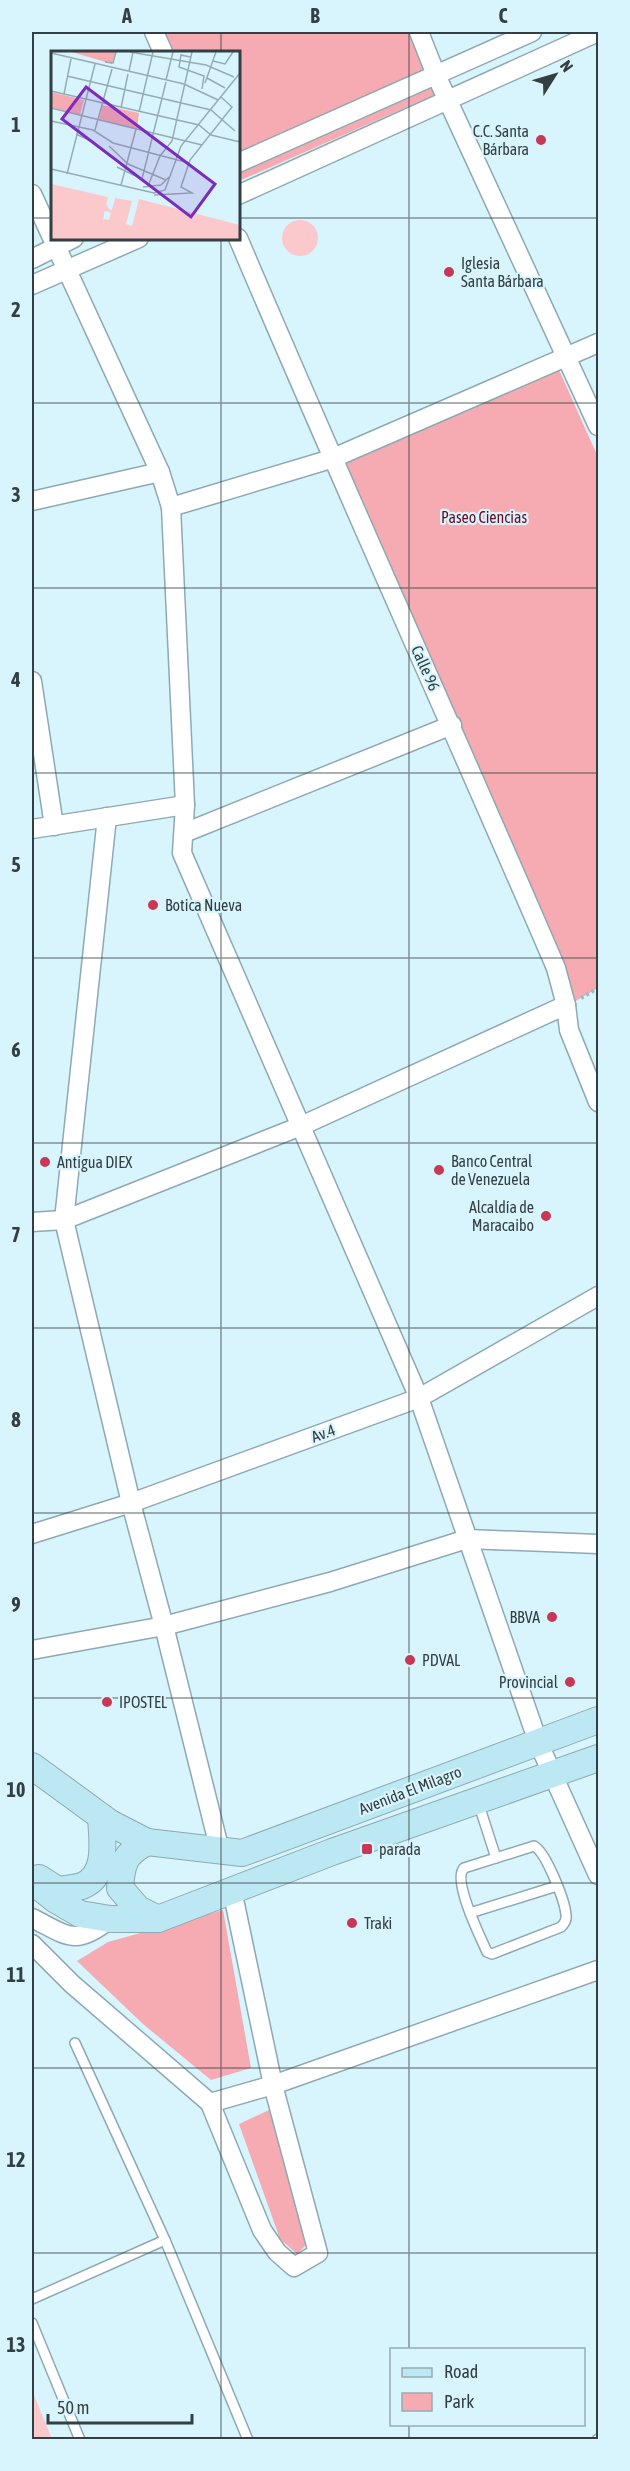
<svg xmlns="http://www.w3.org/2000/svg" width="630" height="2471" font-family="'Asap Condensed',sans-serif">
<rect width="100%" height="100%" fill="#d8f5fe"/>
<!-- green -->
<g fill="#f5abb1">
<polygon points="155,32 417,32 443,91 239,181 238,52 164,52"/>
<polygon points="555,361 598,457 598,988 574,1002 332,459"/>
<polygon points="223,1910 251,2068 211,2080 143,2024 77,1961 108,1942"/>
<polygon points="269,2110 307,2244 297,2254 280,2239 239,2124"/>
</g>
<!-- water -->
<g fill="#fbc9cc">
<circle cx="300" cy="238" r="18"/>
<polygon points="32,2390 52,2439 32,2439"/>
</g>
<g fill="none" stroke-linecap="round" stroke-linejoin="round">
<defs>
<g id="lane">
<polyline points="478,1802 496,1858"/>
<path d="M 534,1846 C 546,1852 565,1901 566,1915 C 567,1920 564,1924 561,1927 L 492,1954 L 487,1952 C 480,1936 452,1880 464,1868 Z"/>
<polyline points="470,1913 557,1886"/>
<polyline points="75,2043 165,2240 248,2440"/>
<polyline points="32,2299 165,2240"/>
<polyline points="32,2323 80,2440"/>
<polyline points="597,2440 598,2439"/>
</g>
<g id="street">
<polyline points="154,32 163,52"/>
<polyline points="419,32 436,75 598,426"/>
<polyline points="238,163 532,32"/>
<polyline points="32,194 160,472 171,507 185,805 182,853 419,1398 538,1742 598,1875"/>
<polyline points="238,195 598,32"/>
<path d="M 238,238 C 342,483 451,724 556,968 L 566,1005 L 569,1030 L 598,1102"/>
<polyline points="32,259 74,238"/>
<polyline points="32,285 139,238"/>
<polyline points="32,501 160,472"/>
<polyline points="171,507 331,459 598,343"/>
<polyline points="32,681 54,826"/>
<polyline points="107,817 64,1220 131,1503 164,1626 220,1851"/>
<polyline points="32,829 185,805"/>
<polyline points="184,833 452,725"/>
<polyline points="32,1222 64,1220 301,1126 566,1005"/>
<polyline points="32,1534 131,1503 419,1398 598,1296"/>
<polyline points="32,1650 164,1626 330,1582 467,1539 598,1544"/>
<path d="M 32,1918 C 68,1936 75,1947 110,1919"/>
<polyline points="32,1944 72,1984 210,2103 262,2230 277,2252 294,2267 318,2253 273,2085 598,1970"/>
<polyline points="210,2103 273,2085 232,1890"/>
</g>
<g id="secondary">
<polyline points="32,1766 110,1823 147,1842 242,1853 598,1720"/>
<path d="M 147,1842 C 124,1854 122,1863 120,1888 L 138,1909 L 158,1919"/>
<path d="M 39,1878 L 58,1890 C 66,1889 75,1888 82,1886 C 109,1875 102,1839 101,1817"/>
<polyline points="32,1881 56,1900 80,1914 110,1919 158,1919 332,1852 598,1758"/>
</g>
</defs>
<!-- lane casing -->
<use href="#lane" stroke="#8ea9b2" stroke-width="12"/>
<!-- street casing -->
<use href="#street" stroke="#8ea9b2" stroke-width="21"/>
<!-- secondary casing -->
<use href="#secondary" stroke="#8ea9b2" stroke-width="28"/>
<!-- path -->
<polyline stroke="#a1b8bf" stroke-width="4" stroke-dasharray="3 3" stroke-linecap="butt" points="581,998 598,988"/>
<!-- lane -->
<use href="#lane" stroke="#fff" stroke-width="9"/>
<!-- street -->
<use href="#street" stroke="#fff" stroke-width="18"/>
<!-- secondary -->
<use href="#secondary" stroke="#bce8f3" stroke-width="26"/>
</g>
<!-- grid -->
<path fill="none" stroke="#333f42" stroke-width="1.5" stroke-opacity="0.55" d="M 221,32 L 221,52M 409,32 L 409,2350M 32,218 L 52,218M 238,218 L 598,218M 221,238 L 221,2440M 32,403 L 598,403M 32,588 L 598,588M 32,773 L 598,773M 32,958 L 598,958M 32,1143 L 598,1143M 32,1328 L 598,1328M 32,1513 L 598,1513M 32,1698 L 598,1698M 32,1883 L 598,1883M 32,2068 L 598,2068M 32,2253 L 598,2253M 409,2424 L 409,2440"/>
<!-- markers -->
<g fill="#c83854" stroke="#d8f5fe" stroke-width="2">
<circle cx="541" cy="140" r="6"/>
<circle cx="449" cy="272" r="6"/>
<circle cx="153" cy="905" r="6"/>
<circle cx="45" cy="1162" r="6"/>
<circle cx="439" cy="1170" r="6"/>
<circle cx="546" cy="1216" r="6"/>
<circle cx="552" cy="1617" r="6"/>
<circle cx="410" cy="1660" r="6"/>
<circle cx="570" cy="1682" r="6"/>
<circle cx="107" cy="1702" r="6"/>
<rect x="361" y="1843" width="12" height="12" rx="3"/>
<circle cx="352" cy="1923" r="6"/>
</g>
<g text-anchor="middle" stroke-width="4.5" stroke-linejoin="round" paint-order="stroke">
<!-- poi labels -->
<g font-size="16" fill="#333f42" stroke="#d8f5fe" text-anchor="start">
<text x="529" y="137" text-anchor="end">C.C. Santa<tspan x="529" dy="18">Bárbara</tspan></text>
<text x="461" y="269">Iglesia<tspan x="461" dy="18">Santa Bárbara</tspan></text>
<text x="165" y="911">Botica Nueva</text>
<text x="451" y="1167">Banco Central<tspan x="451" dy="18">de Venezuela</tspan></text>
<text x="57" y="1168">Antigua DIEX</text>
<text x="534" y="1213" text-anchor="end">Alcaldía de<tspan x="534" dy="18">Maracaibo</tspan></text>
<text x="540" y="1623" text-anchor="end">BBVA</text>
<text x="422" y="1666">PDVAL</text>
<text x="558" y="1688" text-anchor="end">Provincial</text>
<text x="119" y="1708">IPOSTEL</text>
<text x="379" y="1855">parada</text>
<text x="364" y="1929">Traki</text>
</g>
<!-- park labels -->
<g font-size="16" fill="#6a0c24" stroke="#d8f5fe">
<text x="484" y="523">Paseo Ciencias</text>
</g>
<!-- street labels -->
<g font-size="16" fill="#333f42" stroke="#d8f5fe">
<text transform="translate(426 668) rotate(66)" y="6">Calle 96</text>
<text transform="translate(323 1433) rotate(-20)" y="6">Av.4</text>
<text transform="translate(410 1790) rotate(-21)" y="6">Avenida El Milagro</text>
</g>
</g>
<!-- overview -->
<g transform="translate(51 51)">
<rect width="189" height="189" fill="#d8f5fe"/>
<path d="M 21,1 L 65,1 L 61,13 ZM 0,41 L 33,49 L 29,64 L 0,57 ZM 51,54 L 88,62 L 86,78 L 48,69 Z" fill="#f5abb1"/>
<path d="M 0,133 L 57,146 L 52,168 L 58,169 L 64,147 L 81,150 L 75,173 L 81,175 L 88,148 L 189,174 L 189,188 L 0,188 Z" fill="#fbc9cc"/>
<path fill="none" stroke="#fbc9cc" stroke-width="3" d="M 58,160 L 63,161 L 60,178 L 66,188M 35,188 L 42,150 L 53,152 L 57,159 L 52,158 L 48,188"/>
<path fill="none" stroke="#96acb3" stroke-width="1.5" d="M 79,1 L 155,14 L 183,26M 0,2 L 133,33 L 167,49M 139,6 L 130,4 L 128,16 L 153,25 L 151,38M 162,10 L 174,13 L 182,1M 54,11 L 62,12 L 65,1M 78,20 L 82,1M 16,25 L 160,59 L 184,80M 156,27 L 174,37M 115,29 L 122,1M 154,32 L 165,1M 0,40 L 148,74 L 160,84 L 189,91M 13,43 L 20,8M 0,57 L 151,94M 70,57 L 77,23M 88,61 L 102,1M 0,70 L 42,79 L 62,92 L 138,112M 44,79 L 61,18M 25,83 L 44,92M 58,95 L 77,113 L 115,129M 66,116 L 93,129M 0,118 L 103,142 L 114,139 L 130,95 L 189,22M 16,123 L 44,13M 91,128 L 115,31M 70,134 L 85,78M 97,135 L 109,105 L 121,90 L 141,1M 92,136 L 110,134 L 118,126M 103,144 L 141,142 L 130,136 L 139,109 L 181,56 L 170,46"/>
<path fill="#7b2cbf" fill-opacity="0.15" stroke="#7b2cbf" stroke-width="3" d="M 35,36 L 164,133 L 140,166 L 11,68 Z"/>
<rect width="189" height="189" fill="none" stroke="#333f42" stroke-width="3"/>
</g>
<!-- border -->
<rect width="630" height="2471" fill="none" stroke="#d8f5fe" stroke-width="66"/>
<!-- legend -->
<rect x="390" y="2348" width="195" height="78" fill="#d8f5fe" stroke="#96acb3" stroke-width="1.5"/>
<rect x="402" y="2368" width="30" height="9" fill="#bce8f3" stroke="#96acb3" stroke-width="1.5"/>
<text x="444" y="2378" font-size="18" fill="#333f42">Road</text>
<rect x="402" y="2393" width="30" height="18" fill="#f5abb1" stroke="#96acb3" stroke-width="1.5"/>
<text x="444" y="2408" font-size="18" fill="#333f42">Park</text>
<!-- north arrow -->
<g transform="translate(555 75) rotate(53)" stroke="#d8f5fe" stroke-width="4.5" paint-order="stroke">
<path d="M0-4.5L10 22L0 15L-10 22Z" fill="#333f42"/>
<text y="-9" font-size="16" font-weight="bold" text-anchor="middle" fill="#333f42">N</text>
</g>
<!-- scale -->
<path d="M48 2414v9h144v-9" fill="none" stroke="#333f42" stroke-width="3"/>
<text x="57" y="2414" font-size="18" fill="#333f42" stroke="#d8f5fe" stroke-width="4.5" paint-order="stroke">50 m</text>
<rect x="33" y="33" width="564" height="2405" fill="none" stroke="#333f42" stroke-width="2"/>
<g font-size="20" text-anchor="middle" font-weight="bold" fill="#333f42">
<text x="127" y="23">A</text>
<text x="315" y="23">B</text>
<text x="503" y="23">C</text>
<text x="16" y="132">1</text>
<text x="16" y="317">2</text>
<text x="16" y="502">3</text>
<text x="16" y="687">4</text>
<text x="16" y="872">5</text>
<text x="16" y="1057">6</text>
<text x="16" y="1242">7</text>
<text x="16" y="1427">8</text>
<text x="16" y="1612">9</text>
<text x="16" y="1797">10</text>
<text x="16" y="1982">11</text>
<text x="16" y="2167">12</text>
<text x="16" y="2352">13</text>
</g>
</svg>
